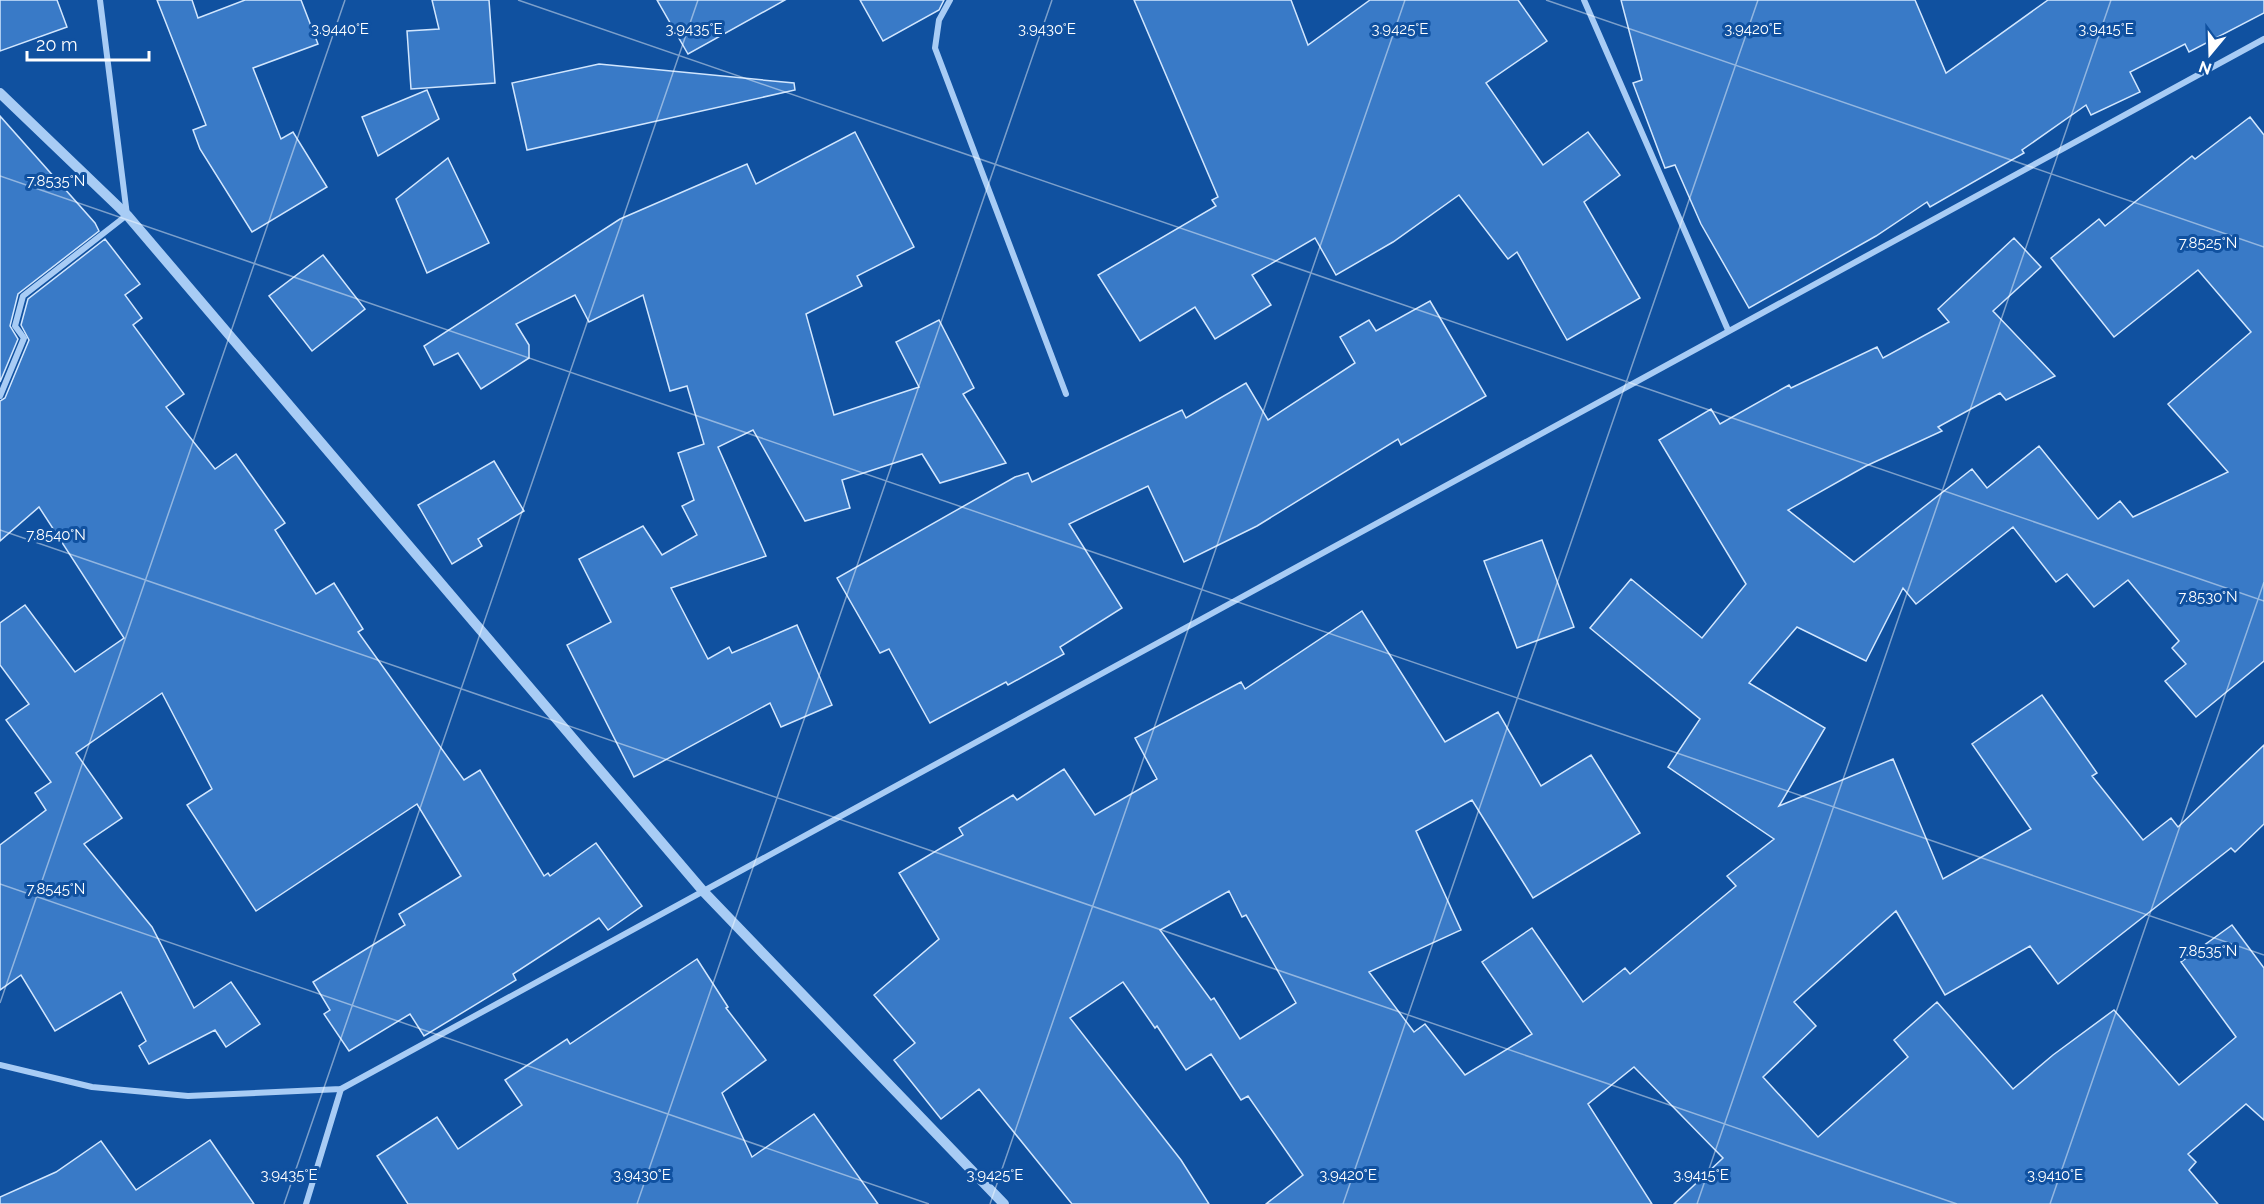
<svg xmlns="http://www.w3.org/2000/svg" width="2264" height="1204" font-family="Raleway,sans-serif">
<rect width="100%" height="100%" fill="#1051a0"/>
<!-- building -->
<g fill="#397ac7" stroke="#d1e6fe" stroke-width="1.5" fill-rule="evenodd">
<polygon points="0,0 57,0 67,27 0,51"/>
<polygon points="157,0 192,0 198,18 245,0 301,0 318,44 253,68 281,139 293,132 327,187 252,232 200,149 193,130 206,125"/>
<polygon points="432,0 489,0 495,83 411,89 407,31 439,29"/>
<polygon points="657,0 785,0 688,54"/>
<polygon points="860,0 944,0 939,10 883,41"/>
<polygon points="1134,0 1291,0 1308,45 1370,0 1518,0 1547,41 1486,83 1543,165 1588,132 1620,175 1584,202 1640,298 1567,340 1517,252 1508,259 1459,195 1393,242 1336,275 1315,238 1252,275 1271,305 1215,339 1195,307 1140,341 1098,275 1216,206 1212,200 1218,197"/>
<polygon points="1621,0 1915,0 1946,73 2048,0 2264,0 2264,13 2189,52 2185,44 2130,72 2140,92 2091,115 2086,105 2022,150 2024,153 1930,207 1927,202 1876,236 1749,308 1701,224 1675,165 1665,168 1633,83 1642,80"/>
<polygon points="599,64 794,83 795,90 527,150 512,83"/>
<polygon points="427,90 439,119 378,156 362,117"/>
<polygon points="0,116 95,223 99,231 18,294 10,326 18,339 0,382"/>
<path d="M 2250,117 L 2264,135 L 2264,661 L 2196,717 L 2165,681 L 2186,664 L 2172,648 L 2179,641 L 2128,580 L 2094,607 L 2067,574 L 2056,582 L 2013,527 L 1916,604 L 1903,588 L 1866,661 L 1797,627 L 1749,683 L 1825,728 L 1779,806 L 1893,759 L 1943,879 L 2031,829 L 1972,744 L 2042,695 L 2097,773 L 2092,776 L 2143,840 L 2171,818 L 2178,827 L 2264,745 L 2264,824 L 2235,852 L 2231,848 L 2058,984 L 2030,946 L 1945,995 L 1896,911 L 1794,1002 L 1816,1026 L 1763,1077 L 1818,1137 L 1908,1057 L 1894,1040 L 1937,1002 L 2013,1089 L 2053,1055 L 2114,1010 L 2179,1085 L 2236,1037 L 2181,962 L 2232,925 L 2264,968 L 2264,1120 L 2246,1104 L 2188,1154 L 2196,1162 L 2189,1170 L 2218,1204 L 1674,1204 L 1723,1158 L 1634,1067 L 1588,1104 L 1652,1204 L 1266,1204 L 1303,1175 L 1248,1096 L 1241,1100 L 1211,1054 L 1186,1070 L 1157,1026 L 1155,1028 L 1123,982 L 1070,1018 L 1181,1160 L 1209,1204 L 1072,1204 L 979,1089 L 941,1119 L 894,1060 L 915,1043 L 874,995 L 939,939 L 899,873 L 963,835 L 959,828 L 1013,795 L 1017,800 L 1064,769 L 1095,815 L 1157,779 L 1135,738 L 1241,682 L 1245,689 L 1362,611 L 1445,742 L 1498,712 L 1541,786 L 1591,755 L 1640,833 L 1533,898 L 1472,800 L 1416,831 L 1461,930 L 1369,972 L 1414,1032 L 1425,1024 L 1465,1075 L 1532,1034 L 1482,962 L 1532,928 L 1583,1002 L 1625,968 L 1630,974 L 1736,886 L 1727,876 L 1774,839 L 1668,767 L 1700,719 L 1590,628 L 1631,579 L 1702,638 L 1746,584 L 1659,440 L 1711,409 L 1720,424 L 1789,385 L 1791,388 L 1877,347 L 1883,358 L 1949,322 L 1938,309 L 2014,238 L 2041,267 L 1993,311 L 2055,376 L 2006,400 L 2000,393 L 1938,427 L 1942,431 L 1866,466 L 1788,510 L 1854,562 L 1972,469 L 1987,488 L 2039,446 L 2098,519 L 2120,501 L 2133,517 L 2228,472 L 2168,404 L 2251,332 L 2198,270 L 2114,337 L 2051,258 L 2099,219 L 2105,226 L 2192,156 L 2195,159 ZM 1229,891 L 1242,917 L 1246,915 L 1296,1003 L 1240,1039 L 1214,998 L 1211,1000 L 1160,930 Z"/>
<polygon points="855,132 914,247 857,276 862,286 806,314 834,415 919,387 896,342 939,320 974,388 963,394 1006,463 940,483 922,454 842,480 850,508 805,521 753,430 718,447 766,556 671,588 708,659 729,647 732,653 797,625 832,705 781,727 770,703 634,777 567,645 611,622 579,559 643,526 662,555 697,535 682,506 694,500 678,453 704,444 687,386 670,391 643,295 589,322 575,295 516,324 529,345 529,358 481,389 458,353 434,365 424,346 620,219 747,164 756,184"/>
<polygon points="448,158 489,243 427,273 396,199"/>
<polygon points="105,239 140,284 125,295 142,318 133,325 184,394 166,407 215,469 236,454 285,523 275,530 316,594 334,583 363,629 358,632 464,780 480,770 544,876 548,873 550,876 596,843 642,906 608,930 599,918 513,974 516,980 424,1036 410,1014 349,1051 324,1014 330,1010 313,982 405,925 399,914 461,876 417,804 256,911 187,805 212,789 162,693 76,753 122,818 84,844 152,927 194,1008 231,982 260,1024 226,1047 215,1030 149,1064 139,1046 146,1041 121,992 55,1031 21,975 0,990 0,845 46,810 35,793 51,782 6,720 29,704 0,665 0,623 25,605 75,672 124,638 39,507 0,541 0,401 5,398 29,340 21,325 28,299"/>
<polygon points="323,255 365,309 312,351 269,296"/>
<polygon points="1430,301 1486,396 1401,445 1398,439 1257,526 1184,562 1148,486 1069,524 1122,608 1060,647 1064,654 1008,685 1006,682 930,723 889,649 880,653 837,578 1015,477 1028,473 1032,482 1182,410 1186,418 1246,383 1268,420 1355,363 1340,337 1369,320 1376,331"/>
<polygon points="494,461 524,511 478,539 482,546 452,564 418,505"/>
<polygon points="1542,540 1574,627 1517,648 1484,561"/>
<polygon points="697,959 728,1007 726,1008 766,1060 722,1093 752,1157 814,1114 878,1204 408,1204 377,1156 437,1117 458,1149 522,1105 505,1080 567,1039 570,1044"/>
<polygon points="210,1140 254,1204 0,1204 0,1197 56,1172 101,1141 136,1190"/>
</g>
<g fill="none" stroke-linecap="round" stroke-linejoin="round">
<!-- minor -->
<g stroke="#a8ccf5" stroke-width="6">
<polyline points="950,0 939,20 935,48 1066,394"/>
<polyline points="1584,0 1728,330"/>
<polyline points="0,396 24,338 15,326 23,296 127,215 100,0"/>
<polyline points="0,1065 92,1087 188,1096 341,1089 2264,39"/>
<polyline points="306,1204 341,1089"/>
</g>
<!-- tertiary -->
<polyline stroke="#a8ccf5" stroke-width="10" points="0,93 127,215 703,891 1004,1204"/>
</g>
<!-- ticks -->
<path fill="none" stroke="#fff" stroke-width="1.5" stroke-opacity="0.45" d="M 518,0 L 2264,601M 1546,0 L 2264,247M 0,176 L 2264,955M 0,530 L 1957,1204M 0,884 L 929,1204M 0,1003 L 345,0M 284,1204 L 698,0M 637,1204 L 1052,0M 990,1204 L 1405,0M 1343,1204 L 1758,0M 1697,1204 L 2111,0M 2050,1204 L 2264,582"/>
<g font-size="15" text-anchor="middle" fill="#fff" stroke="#1051a0" stroke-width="6" stroke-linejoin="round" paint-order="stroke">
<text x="340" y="34">3.9440°E</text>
<text x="694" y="34">3.9435°E</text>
<text x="1047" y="34">3.9430°E</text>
<text x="1400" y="34">3.9425°E</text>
<text x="1753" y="34">3.9420°E</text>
<text x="2106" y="34">3.9415°E</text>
<text x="56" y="186">7.8535°N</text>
<text x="2208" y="248">7.8525°N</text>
<text x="56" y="540">7.8540°N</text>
<text x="2208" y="602">7.8530°N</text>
<text x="56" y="894">7.8545°N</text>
<text x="2208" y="956">7.8535°N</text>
<text x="289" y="1180">3.9435°E</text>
<text x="642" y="1180">3.9430°E</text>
<text x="995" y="1180">3.9425°E</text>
<text x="1348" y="1180">3.9420°E</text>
<text x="1701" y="1180">3.9415°E</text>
<text x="2055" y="1180">3.9410°E</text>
</g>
<!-- north arrow -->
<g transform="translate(2210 54) rotate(199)" stroke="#1051a0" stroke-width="4.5" paint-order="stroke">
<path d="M0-4.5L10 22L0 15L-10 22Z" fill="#ffffff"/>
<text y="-9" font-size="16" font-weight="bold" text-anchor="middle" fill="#ffffff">N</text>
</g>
<!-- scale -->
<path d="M27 51v9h122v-9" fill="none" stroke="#ffffff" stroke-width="3"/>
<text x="36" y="51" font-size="18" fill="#ffffff" stroke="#1051a0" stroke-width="4.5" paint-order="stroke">20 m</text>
</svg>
